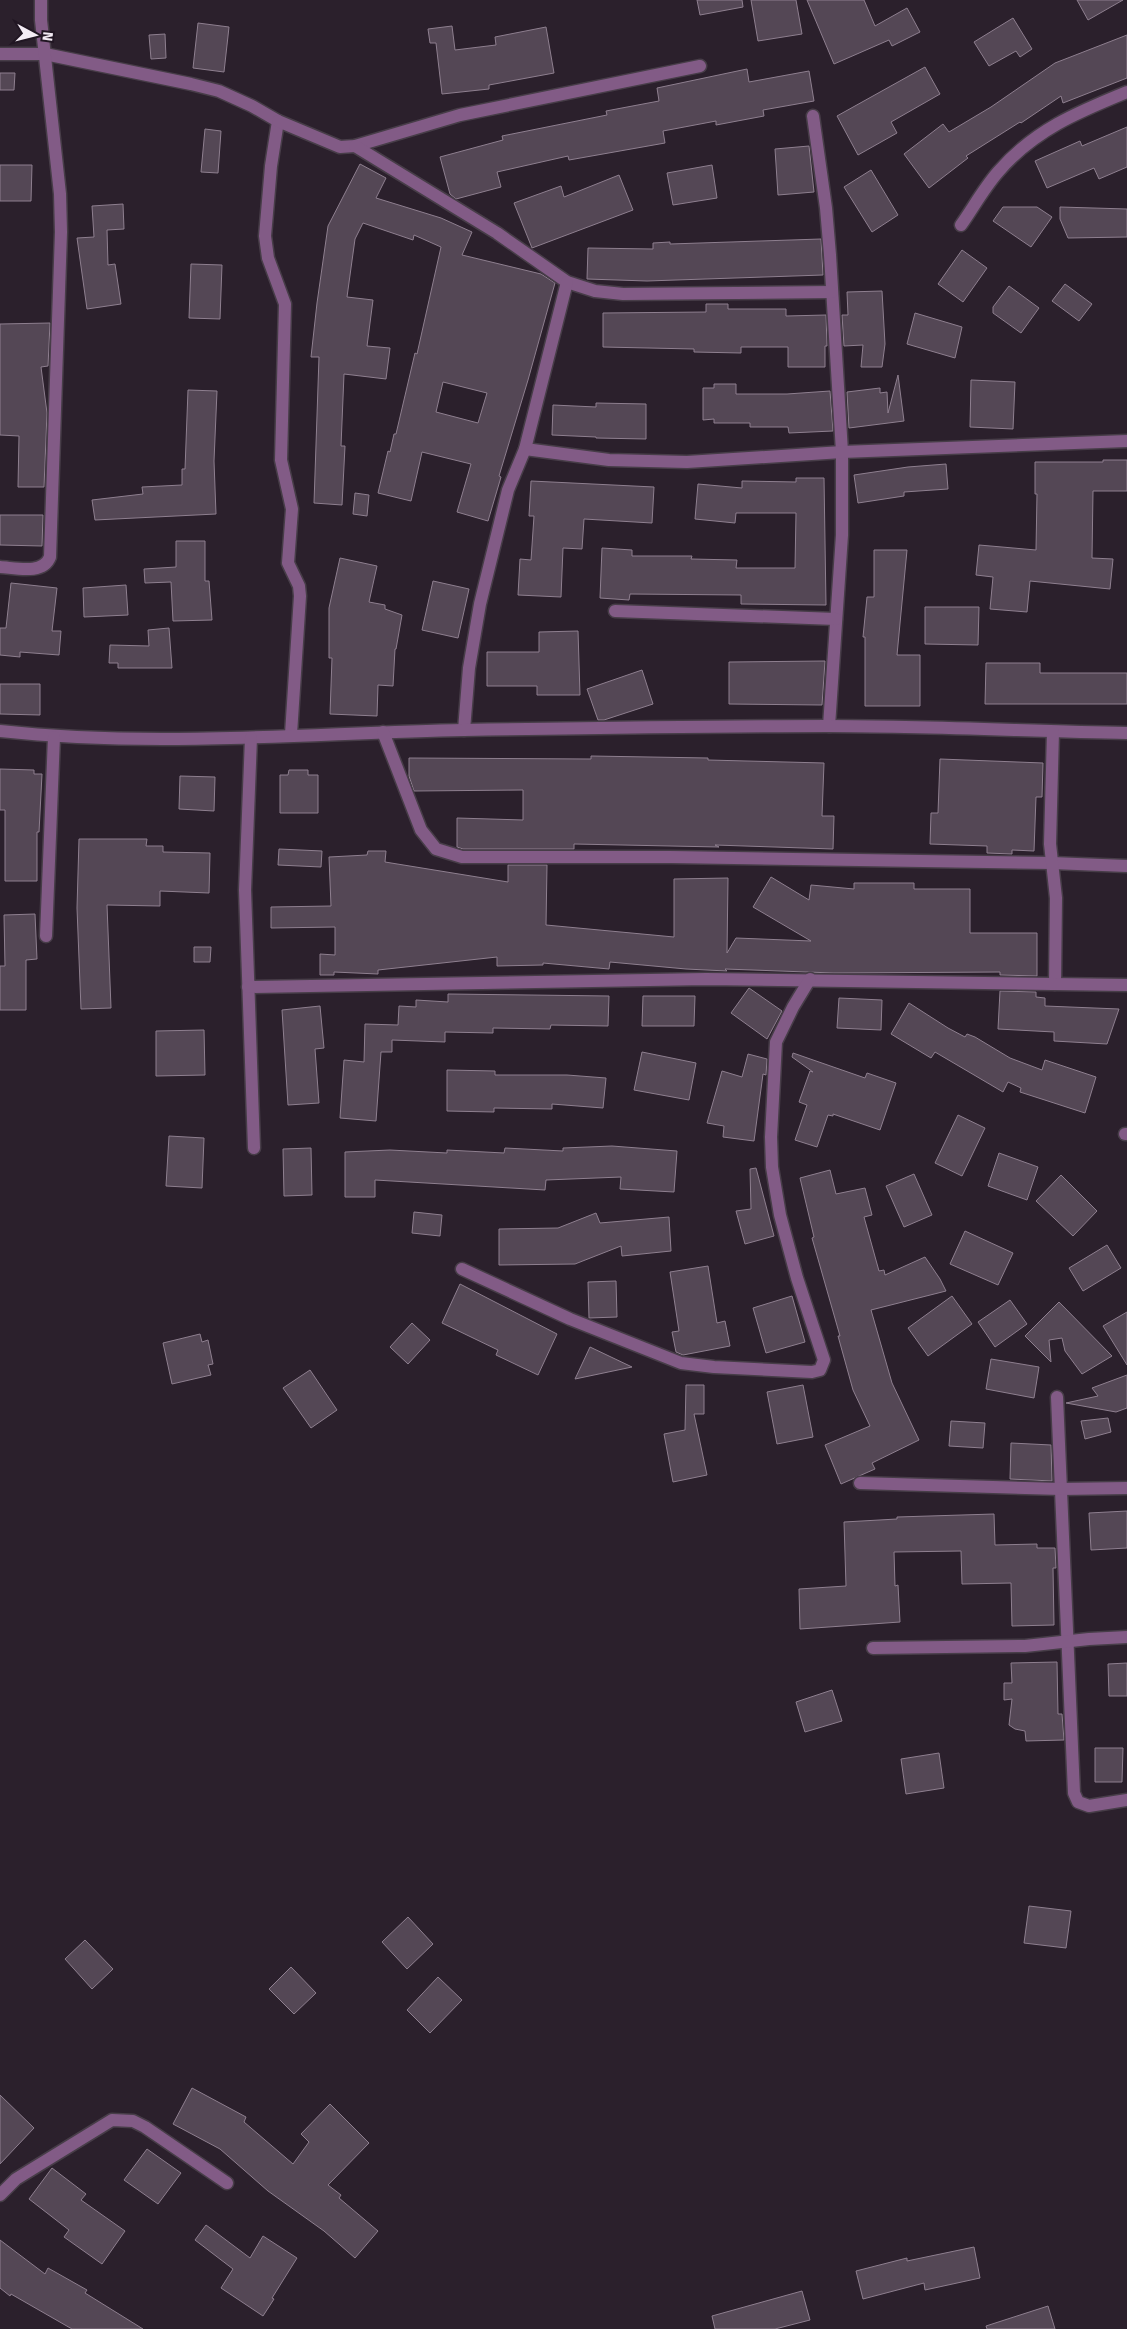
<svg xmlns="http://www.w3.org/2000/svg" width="1127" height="2329" font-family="'Fira Sans',sans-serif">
<rect width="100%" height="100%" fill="#2b202c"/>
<!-- building -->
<g fill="#544755" stroke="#8e7f8f" fill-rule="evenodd">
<polygon points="697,0 742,0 743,7 700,15"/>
<polygon points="751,0 796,0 802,34 758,41"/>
<polygon points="807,0 864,0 875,26 907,8 920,32 892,46 889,40 834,64"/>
<polygon points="1077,0 1123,0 1088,20"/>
<polygon points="1013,18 1032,49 1020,57 1016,51 989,66 974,42"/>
<polygon points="198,23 229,27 224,72 193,68"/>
<polygon points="452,26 455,50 496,45 495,37 546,27 554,73 489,85 489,89 442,94 436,43 430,43 428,29"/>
<polygon points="165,34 166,58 151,59 149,35"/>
<polygon points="1127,35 1127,78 1063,103 1061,96 1021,123 1020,122 966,156 968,158 929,188 904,154 943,124 949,132 991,107 1055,63"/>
<polygon points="925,67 940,94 891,122 897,133 858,155 837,116"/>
<polygon points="747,69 749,82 809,71 814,101 763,110 764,116 716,125 716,121 663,131 665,143 569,160 568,156 497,172 501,187 456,199 450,194 440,157 503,140 502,136 607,115 606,111 659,101 657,88"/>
<polygon points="0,73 15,73 14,90 0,90"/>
<polygon points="1127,127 1127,167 1099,179 1094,168 1047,188 1035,161 1080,141 1082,146"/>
<polygon points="205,129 221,131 218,173 201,172"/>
<polygon points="809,146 814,192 778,195 775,149"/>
<path d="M 360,164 L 386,178 L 376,198 L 441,218 L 472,232 L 462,255 L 541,274 L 555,283 L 528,380 L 499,476 L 501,477 L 488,521 L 457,512 L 471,464 L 422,452 L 411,501 L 378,493 L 388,451 L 390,452 L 394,434 L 396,434 L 415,353 L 417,354 L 441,247 L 414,235 L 413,240 L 363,223 L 355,239 L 347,297 L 373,300 L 367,346 L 390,348 L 386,379 L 344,374 L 341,446 L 345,446 L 342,505 L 314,503 L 319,357 L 311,357 L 317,303 L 328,226 ZM 443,382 L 487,393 L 478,423 L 436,412 Z"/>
<polygon points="0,165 32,165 31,201 0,201"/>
<polygon points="712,165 717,198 673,205 667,173"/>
<polygon points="871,170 898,215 872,232 844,187"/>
<polygon points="619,175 633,210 532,248 514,203 561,186 564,197"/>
<polygon points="123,204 124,229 107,230 108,265 115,264 121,304 87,309 77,238 94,237 92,206"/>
<polygon points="1003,207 1037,207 1052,217 1031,247 993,221"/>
<polygon points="1060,207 1127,209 1127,237 1068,238 1060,219"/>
<polygon points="821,239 823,275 647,281 587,279 588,248 653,249 653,243 670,242 670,244"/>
<polygon points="962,250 987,268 963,302 938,284"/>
<polygon points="191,264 222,265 220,319 189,318"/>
<polygon points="1065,284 1092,304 1079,321 1052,301"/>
<polygon points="1009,286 1039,308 1021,333 993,313 993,307"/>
<polygon points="882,291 885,344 882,367 861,367 863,345 844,346 842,315 848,315 847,292"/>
<polygon points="706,304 728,304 728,309 786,309 786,316 826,315 827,346 825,346 825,367 788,367 788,347 741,347 741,353 694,352 694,349 603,347 603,313 706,312"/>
<polygon points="915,313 962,327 955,358 907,344"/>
<polygon points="50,323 48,366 41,367 47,413 44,487 18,487 19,436 0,435 0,324"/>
<polygon points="898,375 904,421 849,428 847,392 880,388 880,393 887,392 888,413"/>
<polygon points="971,380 1015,382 1013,429 970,427"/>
<polygon points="714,384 736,384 736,394 787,394 830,391 833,431 789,433 788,427 750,427 750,423 714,423 714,419 703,420 703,388 714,388"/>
<polygon points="188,390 217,391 214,461 216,514 95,520 92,500 143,494 142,487 182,485 182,469 185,469"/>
<polygon points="596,403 646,404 646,439 596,438 596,437 552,435 553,405 596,407"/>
<polygon points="1103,460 1127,460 1127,491 1093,491 1092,558 1113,559 1110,589 1030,581 1027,612 990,609 993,577 976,575 979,545 1036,550 1037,494 1035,494 1035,462 1103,462"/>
<polygon points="946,464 948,489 904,492 904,496 858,503 854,475 908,467"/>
<polygon points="796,478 824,478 826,605 741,604 741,595 630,594 629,600 600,598 602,548 632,550 632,556 692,556 691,559 737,560 736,568 795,568 796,513 736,513 735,523 695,519 698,484 742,488 742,481 796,482"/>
<polygon points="531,481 654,487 652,523 584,519 582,549 563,548 561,597 518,595 520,559 531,560 534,516 529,516"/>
<polygon points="355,493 369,495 367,516 353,514"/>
<polygon points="0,515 43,515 42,546 0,545"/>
<polygon points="176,541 205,541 205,581 209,581 212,620 173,621 171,582 145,583 144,569 176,567"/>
<polygon points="874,550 907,550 897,655 920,655 920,706 865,706 865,637 863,637 867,597 874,597"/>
<polygon points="340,558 377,566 369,602 385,605 385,609 402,615 396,649 395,649 393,686 378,685 377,716 330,714 332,658 329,658 329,608"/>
<polygon points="433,581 469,589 458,638 422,630"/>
<polygon points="11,583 57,588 52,631 61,631 59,655 20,652 20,657 0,655 0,628 6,628"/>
<polygon points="126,585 128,615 84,617 83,588"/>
<polygon points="925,607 979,607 978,645 925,644"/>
<polygon points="169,628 172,668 118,668 118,663 109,663 110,645 149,646 148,630"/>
<polygon points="578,631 580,695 537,695 537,686 487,686 487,652 539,652 539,632"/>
<polygon points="825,661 822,705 729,704 729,662"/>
<polygon points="986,663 1040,663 1040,673 1127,673 1127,704 985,704"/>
<polygon points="642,670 653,704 604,720 598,720 587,689"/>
<polygon points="0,684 40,684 40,715 0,714"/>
<polygon points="591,756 708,758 708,760 824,763 822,816 834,816 833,849 715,845 719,847 574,844 574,849 463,849 457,847 457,818 523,820 523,790 414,791 409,776 409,758 591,759"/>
<polygon points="940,759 1043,763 1042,797 1036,797 1034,851 1012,850 1012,854 987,853 987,846 930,844 931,813 938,813"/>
<polygon points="0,769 34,770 34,774 42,774 39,832 37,832 37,881 5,881 5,810 0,810"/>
<polygon points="289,770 308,770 308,775 318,775 318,813 280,813 280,775 288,775"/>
<polygon points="180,776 215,777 214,811 179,809"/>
<polygon points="79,839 147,839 146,846 163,846 163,852 210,853 209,893 160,891 160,906 107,905 111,1008 81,1009 77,908"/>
<polygon points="279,849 322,851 321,867 278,865"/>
<polygon points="368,851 386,851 385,862 508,882 508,865 547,865 546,925 674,937 674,879 728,878 727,953 736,938 811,941 753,907 771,877 809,900 811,885 854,889 854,883 914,883 914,889 970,889 970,933 1037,933 1037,976 1000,975 1000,972 834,973 725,969 727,971 686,969 610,962 609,969 543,963 543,965 497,966 497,957 378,970 378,974 334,972 334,975 320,975 320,954 335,955 335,927 271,928 271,907 331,906 329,857 367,855"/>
<polygon points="35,914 37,959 26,960 26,1010 0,1010 0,966 5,966 4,915"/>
<polygon points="194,947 211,947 210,962 194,962"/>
<polygon points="749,988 782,1011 767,1039 731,1013"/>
<polygon points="1000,991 1036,992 1036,997 1045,998 1045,1006 1119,1009 1107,1044 1054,1041 1054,1032 998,1029"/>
<polygon points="448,994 609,996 608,1026 551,1025 550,1029 493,1028 493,1033 445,1032 445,1042 392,1040 392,1052 381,1052 376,1121 340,1118 344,1060 364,1062 365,1024 398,1025 399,1006 416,1007 416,1000 448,1002"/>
<polygon points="643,996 695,996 694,1026 642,1026"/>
<polygon points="839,998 882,1000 881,1030 837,1028"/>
<polygon points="909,1003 948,1028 965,1037 967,1034 975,1037 1010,1058 1042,1070 1045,1060 1096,1077 1085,1113 1020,1092 1021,1088 1008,1082 1003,1092 935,1052 931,1058 891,1034"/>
<polygon points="320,1006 324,1048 315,1049 319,1103 288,1105 282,1010"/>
<polygon points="204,1030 205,1075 156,1076 156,1031"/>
<polygon points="642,1052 696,1063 689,1100 634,1090"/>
<polygon points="793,1053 865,1078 867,1073 896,1083 880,1130 833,1114 833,1116 828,1115 817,1147 795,1140 807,1105 799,1102 810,1071 813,1072 792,1057"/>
<polygon points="748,1054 767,1059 766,1075 763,1074 754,1141 723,1137 724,1126 707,1123 722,1071 742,1077"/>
<polygon points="447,1070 495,1071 495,1075 567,1075 606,1078 603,1108 552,1104 552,1109 494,1108 494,1112 447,1111"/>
<polygon points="958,1115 985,1128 962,1176 935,1163"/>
<polygon points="169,1136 204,1138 202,1188 166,1186"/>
<polygon points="612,1146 677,1151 674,1192 620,1189 621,1177 546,1180 545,1190 375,1180 375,1197 345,1197 345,1152 390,1150 447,1153 447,1150 504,1153 505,1148 563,1151 563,1148"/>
<polygon points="311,1148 312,1195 284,1196 283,1149"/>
<polygon points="999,1153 1038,1167 1027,1200 988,1186"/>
<polygon points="756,1168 774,1236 745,1244 736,1211 751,1209 750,1169"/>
<polygon points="830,1170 836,1194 865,1188 872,1215 864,1217 879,1271 884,1270 885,1275 925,1257 940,1279 946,1291 871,1310 892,1383 919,1440 872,1463 875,1469 841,1484 825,1445 870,1426 853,1390 838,1336 840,1336 812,1238 814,1237 800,1178"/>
<polygon points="914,1174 932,1215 904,1227 886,1186"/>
<polygon points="1061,1175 1097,1211 1073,1236 1036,1201"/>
<polygon points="414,1212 442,1215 440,1236 412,1233"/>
<polygon points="596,1213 600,1223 669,1217 671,1251 622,1256 621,1246 575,1264 499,1265 499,1229 558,1228"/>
<polygon points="965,1231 1013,1253 998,1285 950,1264"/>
<polygon points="1107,1245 1121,1268 1083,1291 1069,1268"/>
<polygon points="708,1266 717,1323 725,1321 730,1346 683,1355 676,1352 672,1332 679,1331 670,1272"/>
<polygon points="616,1281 617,1317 589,1318 588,1282"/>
<polygon points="460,1284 557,1334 538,1375 496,1355 498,1350 442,1323"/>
<polygon points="792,1296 805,1342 766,1353 753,1308"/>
<polygon points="952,1296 972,1324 928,1356 908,1328"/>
<polygon points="1010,1300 1027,1324 995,1347 978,1322"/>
<polygon points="1059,1302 1112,1356 1082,1374 1065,1351 1062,1338 1049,1340 1051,1362 1025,1336"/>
<polygon points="1127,1312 1127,1365 1103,1326"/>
<polygon points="412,1323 430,1340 408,1364 390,1347"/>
<polygon points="200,1334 202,1342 208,1340 213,1364 208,1365 211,1375 172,1384 163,1343"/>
<polygon points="590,1347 632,1367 575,1379"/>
<polygon points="991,1359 1039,1367 1034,1398 986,1389"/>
<polygon points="310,1370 337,1410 311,1428 283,1388"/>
<polygon points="1127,1375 1127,1408 1116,1412 1066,1403 1098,1396 1092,1388"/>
<polygon points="686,1385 704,1385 704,1414 694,1414 707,1475 673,1482 664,1434 685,1430"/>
<polygon points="803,1385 813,1437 777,1444 767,1392"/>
<polygon points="1108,1418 1111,1432 1085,1439 1081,1421"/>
<polygon points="951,1421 985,1423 983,1448 949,1446"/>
<polygon points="1011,1443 1051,1445 1052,1481 1010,1479"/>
<polygon points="1127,1511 1127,1548 1091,1550 1089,1513"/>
<polygon points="994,1514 995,1545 1037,1544 1037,1548 1055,1548 1056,1568 1053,1568 1054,1625 1012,1626 1011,1583 962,1584 961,1551 894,1552 895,1586 898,1585 900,1622 800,1629 799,1589 846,1586 844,1522 897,1519 897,1517"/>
<polygon points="1057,1662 1058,1714 1062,1714 1064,1740 1026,1741 1025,1731 1015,1729 1009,1725 1012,1699 1004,1700 1004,1683 1012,1683 1011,1663"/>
<polygon points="1127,1663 1127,1696 1109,1696 1108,1664"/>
<polygon points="832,1690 842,1721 805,1732 796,1702"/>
<polygon points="1095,1748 1123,1748 1122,1782 1095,1782"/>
<polygon points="939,1753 944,1788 906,1794 901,1759"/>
<polygon points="1029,1906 1071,1911 1066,1948 1024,1943"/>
<polygon points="408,1917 433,1944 407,1969 382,1942"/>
<polygon points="85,1940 113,1969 92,1989 65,1959"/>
<polygon points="291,1967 316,1993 294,2014 269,1989"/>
<polygon points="438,1977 462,2000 430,2033 407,2010"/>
<polygon points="192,2088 246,2117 244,2122 293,2164 309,2142 301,2134 330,2104 369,2143 328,2185 341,2195 339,2198 378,2231 355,2258 324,2231 268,2191 220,2149 173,2124"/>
<polygon points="0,2095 34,2128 0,2164"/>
<polygon points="147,2149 181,2173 158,2204 124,2180"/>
<polygon points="52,2168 86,2194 81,2200 125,2231 102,2264 64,2237 69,2230 29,2199"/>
<polygon points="206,2225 250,2258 263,2236 297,2258 272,2298 274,2299 263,2316 221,2288 233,2269 195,2240"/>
<polygon points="0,2240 45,2274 48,2268 87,2290 85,2293 143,2329 72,2329 11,2294 10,2296 0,2288"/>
<polygon points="974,2247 980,2278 925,2290 924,2283 863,2299 856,2271 907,2258 907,2261"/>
<polygon points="802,2291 810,2320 775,2329 715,2329 712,2316"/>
<polygon points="1048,2306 1055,2329 987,2329 986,2326"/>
</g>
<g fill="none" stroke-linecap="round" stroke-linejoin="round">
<defs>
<g id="street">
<polyline points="0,54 45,54 191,84 219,91 252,106 278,121 271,166 265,236 268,258 285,304 281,460 292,509 288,563 299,586 300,596 291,734"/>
<polyline points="813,116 826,208 830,255 842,452 842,535 829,726"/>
<polyline points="278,121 340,147 355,146 460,115 700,66"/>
<polyline points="355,146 497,233 567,282 595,291 623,294 832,292"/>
<path d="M 961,225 C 973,208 984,188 998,172 C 1034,130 1078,112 1127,92"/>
<polyline points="525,449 609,460 687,462 842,452 1127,441"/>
<path d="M 0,567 C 16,568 43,575 50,557 L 61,232 L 60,194 L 41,20 L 41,0"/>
<polyline points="615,611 836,619"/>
<polyline points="464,730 469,668 480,604 508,490 525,449 567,282"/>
<path d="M 0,731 C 154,748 310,733 464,730 C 585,728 706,726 827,726 C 927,726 1027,731 1127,733"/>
<polyline points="383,732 421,830 436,849 462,857 671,857 1052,863 1127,866"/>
<polyline points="1053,732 1050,844 1056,898 1055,984"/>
<polyline points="251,738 245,890 254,1148"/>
<polyline points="46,936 54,737"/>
<polyline points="248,987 706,979 1127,985"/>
<polyline points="1125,1134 1127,1134"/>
<polyline points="462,1269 570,1319 681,1363 714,1367 812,1372 820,1370 824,1360 797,1278 780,1215 772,1167 771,1137 776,1042 793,1007 810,979"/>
<polyline points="1057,1397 1074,1793 1078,1802 1089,1806 1127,1800"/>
<polyline points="860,1483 1061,1489 1127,1488"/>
<polyline points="873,1648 1025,1646 1089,1639 1127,1637"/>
<polyline points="0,2195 16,2179 112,2120 133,2121 145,2127 227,2183"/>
</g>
</defs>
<!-- street casing -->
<use href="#street" stroke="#473d48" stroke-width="15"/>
<!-- street -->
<use href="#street" stroke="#825b86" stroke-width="12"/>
</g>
<!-- north arrow -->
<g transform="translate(35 35) rotate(97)" stroke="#211623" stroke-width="4" paint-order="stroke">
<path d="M0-4L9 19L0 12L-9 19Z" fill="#f4ecf5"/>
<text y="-8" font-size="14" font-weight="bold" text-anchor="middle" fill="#f4ecf5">N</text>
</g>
</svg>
